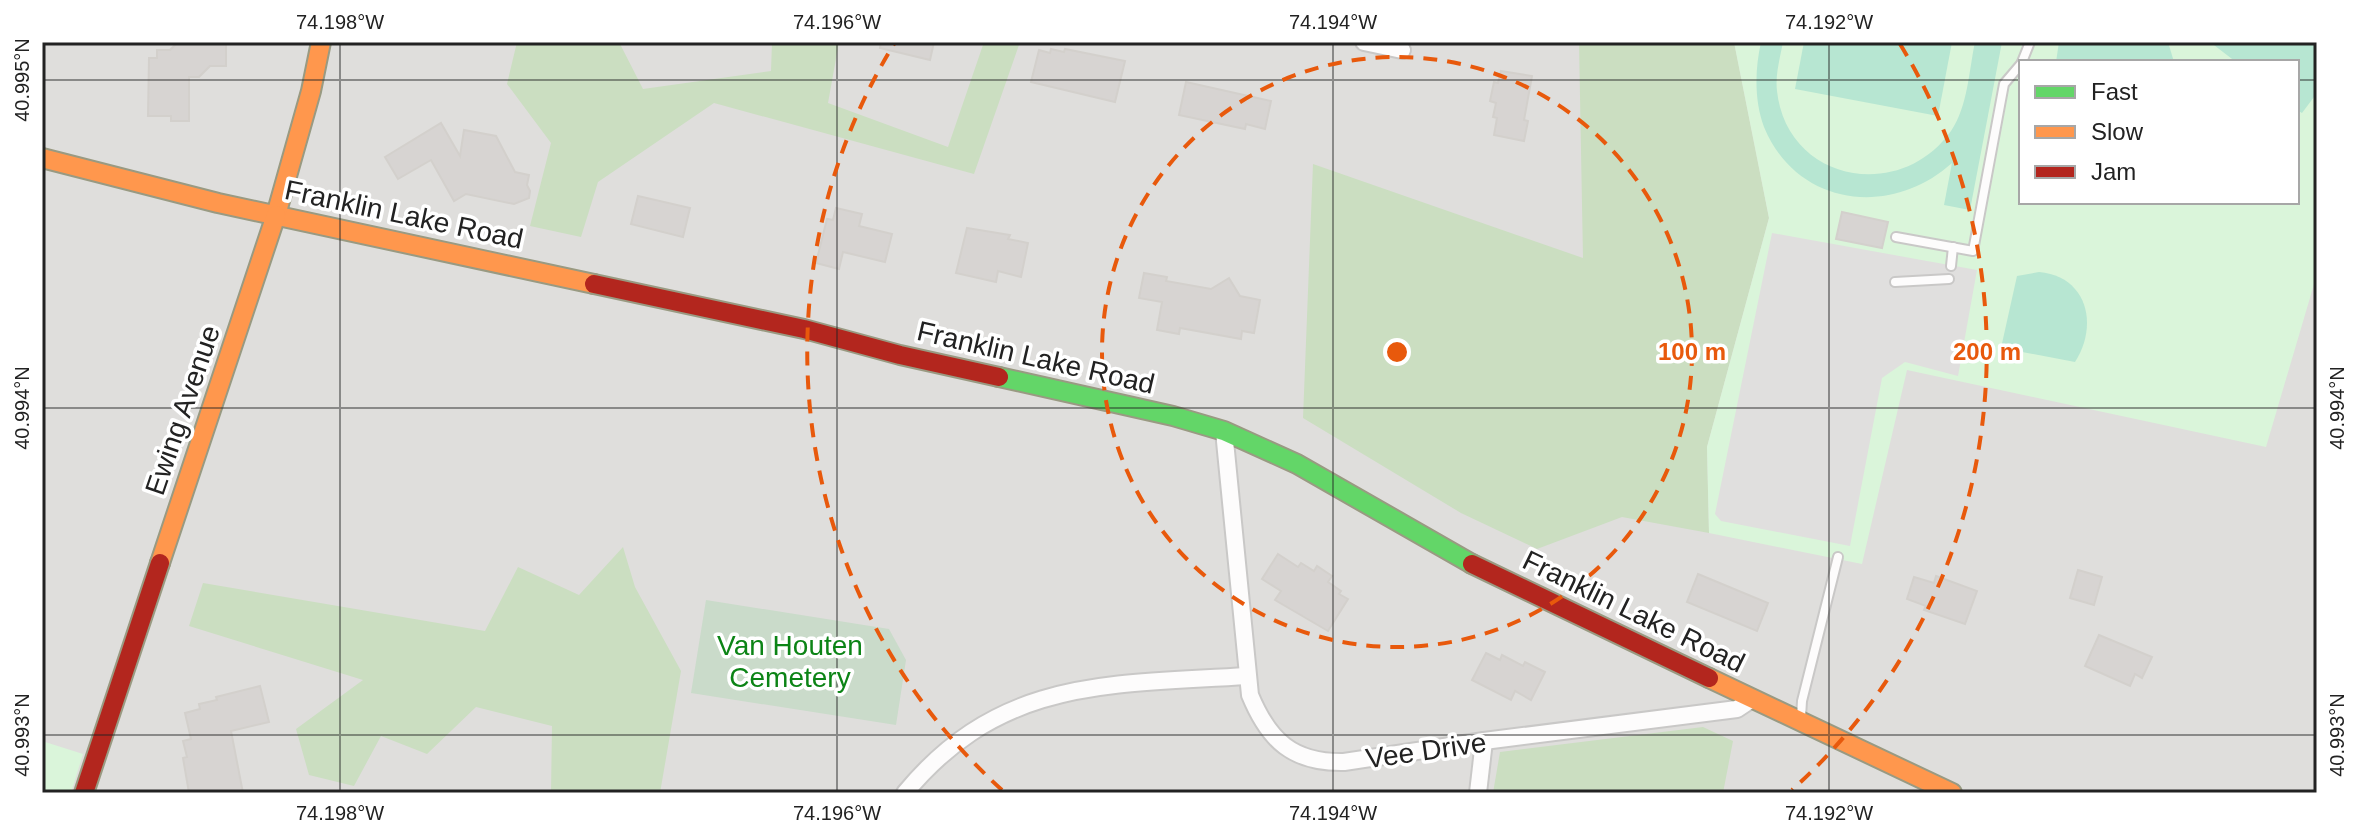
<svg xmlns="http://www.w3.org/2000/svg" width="2359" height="835" font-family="Helvetica,sans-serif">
<rect width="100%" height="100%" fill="#f0eeeb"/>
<!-- residential -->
<path fill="#dfdedc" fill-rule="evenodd" d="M 42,42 L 2317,42 L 2317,793 L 42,793 ZM 2021,62 L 2297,62 L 2297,202 L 2021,202 Z"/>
<!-- forest -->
<g fill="#cbdec1">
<polygon points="517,42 619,42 643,89 771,71 772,42 839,42 828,103 948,147 984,42 1020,42 974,174 714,103 598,182 581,237 530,226 551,143 507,84"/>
<polygon points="1579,42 1734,42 1769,218 1707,447 1709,533 1622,517 1537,549 1461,513 1303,418 1313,164 1583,258"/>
<polygon points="623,547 635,587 681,671 660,793 551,793 552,726 476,707 427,754 381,736 354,786 309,775 296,729 363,680 189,626 203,583 485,631 518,567 579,595"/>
<polygon points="1703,727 1733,741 1723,793 1493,793 1500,752"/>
</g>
<!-- cemetery -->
<polygon fill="#cadbca" points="706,600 889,629 906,660 896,725 691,693"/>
<!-- park -->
<g fill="#daf5da" fill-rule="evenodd">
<path d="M 1734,42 L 2317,42 L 2317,274 L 2266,447 L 1907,370 L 1862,564 L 1709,533 L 1707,447 L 1769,218 ZM 2021,62 L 2297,62 L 2297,202 L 2021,202 Z"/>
<polygon points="42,741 83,754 71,793 42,793"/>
</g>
<!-- pitch -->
<g fill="#b7e6d2">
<path d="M 1761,42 L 1783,42 C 1780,58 1775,75 1777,91 C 1787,182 1900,203 1951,131 C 1968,106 1969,70 1975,42 L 2002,42 L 1970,210 L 1944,205 L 1952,163 C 1891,218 1797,207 1764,127 C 1754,100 1755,69 1761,42 Z"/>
<polygon points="1804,42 1952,42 1938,116 1795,89"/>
<polygon points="2059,42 2168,42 2174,62 2056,62"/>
<polygon points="2210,42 2317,42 2317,93 2302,113 2297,110 2297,62 2236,62"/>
<path d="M 2039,272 C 2087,276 2099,325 2075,362 L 2001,348 L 2017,276 Z"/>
</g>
<!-- parking -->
<polygon fill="#e0dfde" points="1772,233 1977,270 1958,376 1905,362 1882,378 1850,546 1721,521 1715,514"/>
<!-- building -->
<g fill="#d7d4d2" stroke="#d3d0cc" stroke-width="2">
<polygon points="178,42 226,42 226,66 210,66 199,77 189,77 189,121 171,121 171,116 148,116 149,58 157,58 157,50 170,50"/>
<polygon points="881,42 934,42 930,60 880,48"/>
<polygon points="1051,49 1064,52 1065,49 1125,61 1115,102 1031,82 1039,50 1050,53"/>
<polygon points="1501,71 1532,76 1524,120 1528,121 1524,141 1494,135 1497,118 1493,117 1496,103 1490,101 1494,82 1498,83"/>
<polygon points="1186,82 1271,101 1265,129 1246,124 1245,129 1179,115"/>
<polygon points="441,123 460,156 464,130 496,136 515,172 529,175 527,185 530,191 529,198 514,204 466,194 454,201 431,160 398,179 385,157"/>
<polygon points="638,196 690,208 683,237 631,224"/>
<polygon points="836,208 862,214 859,226 892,234 885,262 843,252 839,269 816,263 827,219 833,220"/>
<polygon points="1842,212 1888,222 1882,248 1836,239"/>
<polygon points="967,228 1010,235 1008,239 1028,243 1021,277 998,271 996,282 956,273"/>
<polygon points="1144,273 1167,277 1166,281 1211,289 1229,278 1240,296 1260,300 1254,333 1242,331 1241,339 1180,328 1179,334 1157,330 1162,302 1139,298"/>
<polygon points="1278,554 1298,567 1301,563 1314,571 1317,566 1332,576 1328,582 1341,591 1339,594 1348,599 1328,631 1275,600 1281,591 1262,579"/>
<polygon points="2078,570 2102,577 2094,605 2070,598"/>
<polygon points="1698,574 1768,603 1757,631 1687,602"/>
<polygon points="1936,576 1977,591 1965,624 1924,610 1926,606 1907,599 1914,577 1934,583"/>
<polygon points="2099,635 2152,657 2142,678 2135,674 2130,686 2085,666"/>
<polygon points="1486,653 1500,660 1502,655 1523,666 1525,662 1545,672 1531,700 1515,691 1511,700 1472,680"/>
<polygon points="260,686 269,722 231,731 243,793 189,793 183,758 187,757 183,741 191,739 185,713 200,709 199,704 217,700 216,697"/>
</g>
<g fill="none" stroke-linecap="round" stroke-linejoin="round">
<defs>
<g id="lane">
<polyline points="2022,62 2030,42"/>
<polyline points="1896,237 1973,251 2004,84 2021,64"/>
<polyline points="1951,266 1953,247"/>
<polyline points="1895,282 1949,279"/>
<polyline points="1801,717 1802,701 1838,557"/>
</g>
<g id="street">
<polyline points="1364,42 1402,50"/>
<path d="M 1224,431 L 1250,695 C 1269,741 1293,763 1344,762 L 1484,741 L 1737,709 L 1752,699"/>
<path d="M 905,793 C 1001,677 1110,685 1246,676"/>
<polyline points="1478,793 1484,741"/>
</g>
<polyline id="fast" points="999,377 1173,416 1224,431 1297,464 1472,564"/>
<g id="slow">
<polyline points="42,158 218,203 594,284"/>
<polyline points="276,215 311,91 321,42"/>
<polyline points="160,563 276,215"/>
<polyline points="1709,678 1952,793"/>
</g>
<g id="jam">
<polyline points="594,284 804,329 900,355 999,377"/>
<polyline points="1472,564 1709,678"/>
<polyline points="84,793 160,563"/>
</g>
</defs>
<!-- lane casing -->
<use href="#lane" stroke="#c9c8c7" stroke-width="12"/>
<!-- street casing -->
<use href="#street" stroke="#c9c8c7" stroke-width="20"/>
<!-- fast casing -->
<use href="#fast" stroke="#999a82" stroke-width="22"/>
<!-- slow casing -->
<use href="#slow" stroke="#999a82" stroke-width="22"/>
<!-- jam casing -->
<use href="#jam" stroke="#999a82" stroke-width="22"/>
<!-- lane -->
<use href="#lane" stroke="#fdfcfc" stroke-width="8"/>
<!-- street -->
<use href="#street" stroke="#fdfcfc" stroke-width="16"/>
<!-- fast -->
<use href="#fast" stroke="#63d668" stroke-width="18"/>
<!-- slow -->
<use href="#slow" stroke="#ff974d" stroke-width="18"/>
<!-- jam -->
<use href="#jam" stroke="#b3261e" stroke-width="18"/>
</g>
<!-- ticks -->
<path fill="none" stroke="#222" stroke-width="2" stroke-opacity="0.45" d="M 340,42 L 340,793M 837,42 L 837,793M 1333,42 L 1333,793M 1829,42 L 1829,793M 42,80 L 2021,80M 2297,80 L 2317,80M 42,408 L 2317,408M 42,735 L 2317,735"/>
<!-- distance rings -->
<g fill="none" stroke="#e8590c" stroke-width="4" stroke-dasharray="14 10">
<circle cx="1397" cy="352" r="295"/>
<path d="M1002 790A590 590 0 0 1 894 44M1900 44A590 590 0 0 1 1792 790"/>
</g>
<g text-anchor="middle" stroke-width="7" stroke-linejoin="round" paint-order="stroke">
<!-- street labels -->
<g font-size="28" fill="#222" stroke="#fff">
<text transform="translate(404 214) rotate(12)" y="10">Franklin Lake Road</text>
<text transform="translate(1036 357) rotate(13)" y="10">Franklin Lake Road</text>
<text transform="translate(182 410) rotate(-71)" y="10">Ewing Avenue</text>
<text transform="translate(1634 611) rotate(26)" y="10">Franklin Lake Road</text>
<text transform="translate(1426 750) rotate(-8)" y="10">Vee Drive</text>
</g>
<!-- park labels -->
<g font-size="28" fill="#0c8416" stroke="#fff">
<text x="790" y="655">Van Houten<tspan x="790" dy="32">Cemetery</tspan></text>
</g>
</g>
<circle cx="1397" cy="352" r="12" fill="#e8590c" stroke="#fff" stroke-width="4"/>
<g font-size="24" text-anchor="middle" font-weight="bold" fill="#e8590c" stroke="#fff" stroke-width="7" stroke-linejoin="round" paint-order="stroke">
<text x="1692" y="360">100 m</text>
<text x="1987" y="360">200 m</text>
</g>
<!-- border -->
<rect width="2359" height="835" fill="none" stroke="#ffffff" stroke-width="88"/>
<!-- legend -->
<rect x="2019" y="60" width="280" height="144" fill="#ffffff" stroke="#a7a7a7" stroke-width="2"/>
<rect x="2035" y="86" width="40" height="12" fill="#63d668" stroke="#a7a7a7" stroke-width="2"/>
<text x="2091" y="100" font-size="24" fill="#222222">Fast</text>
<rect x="2035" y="126" width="40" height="12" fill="#ff974d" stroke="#a7a7a7" stroke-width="2"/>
<text x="2091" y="140" font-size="24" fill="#222222">Slow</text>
<rect x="2035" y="166" width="40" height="12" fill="#b3261e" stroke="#a7a7a7" stroke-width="2"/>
<text x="2091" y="180" font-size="24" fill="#222222">Jam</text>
<rect x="44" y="44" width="2271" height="747" fill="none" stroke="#222" stroke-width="3"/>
<g font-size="20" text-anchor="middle" fill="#222">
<text x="340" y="29">74.198°W</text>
<text x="837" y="29">74.196°W</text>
<text x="1333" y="29">74.194°W</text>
<text x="1829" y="29">74.192°W</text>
<text transform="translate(22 80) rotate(-90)" y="7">40.995°N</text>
<text transform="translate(22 408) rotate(-90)" y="7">40.994°N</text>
<text transform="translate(2337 408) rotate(-90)" y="7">40.994°N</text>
<text transform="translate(22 735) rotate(-90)" y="7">40.993°N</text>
<text transform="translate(2337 735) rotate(-90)" y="7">40.993°N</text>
<text x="340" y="820">74.198°W</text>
<text x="837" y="820">74.196°W</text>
<text x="1333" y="820">74.194°W</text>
<text x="1829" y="820">74.192°W</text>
</g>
</svg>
